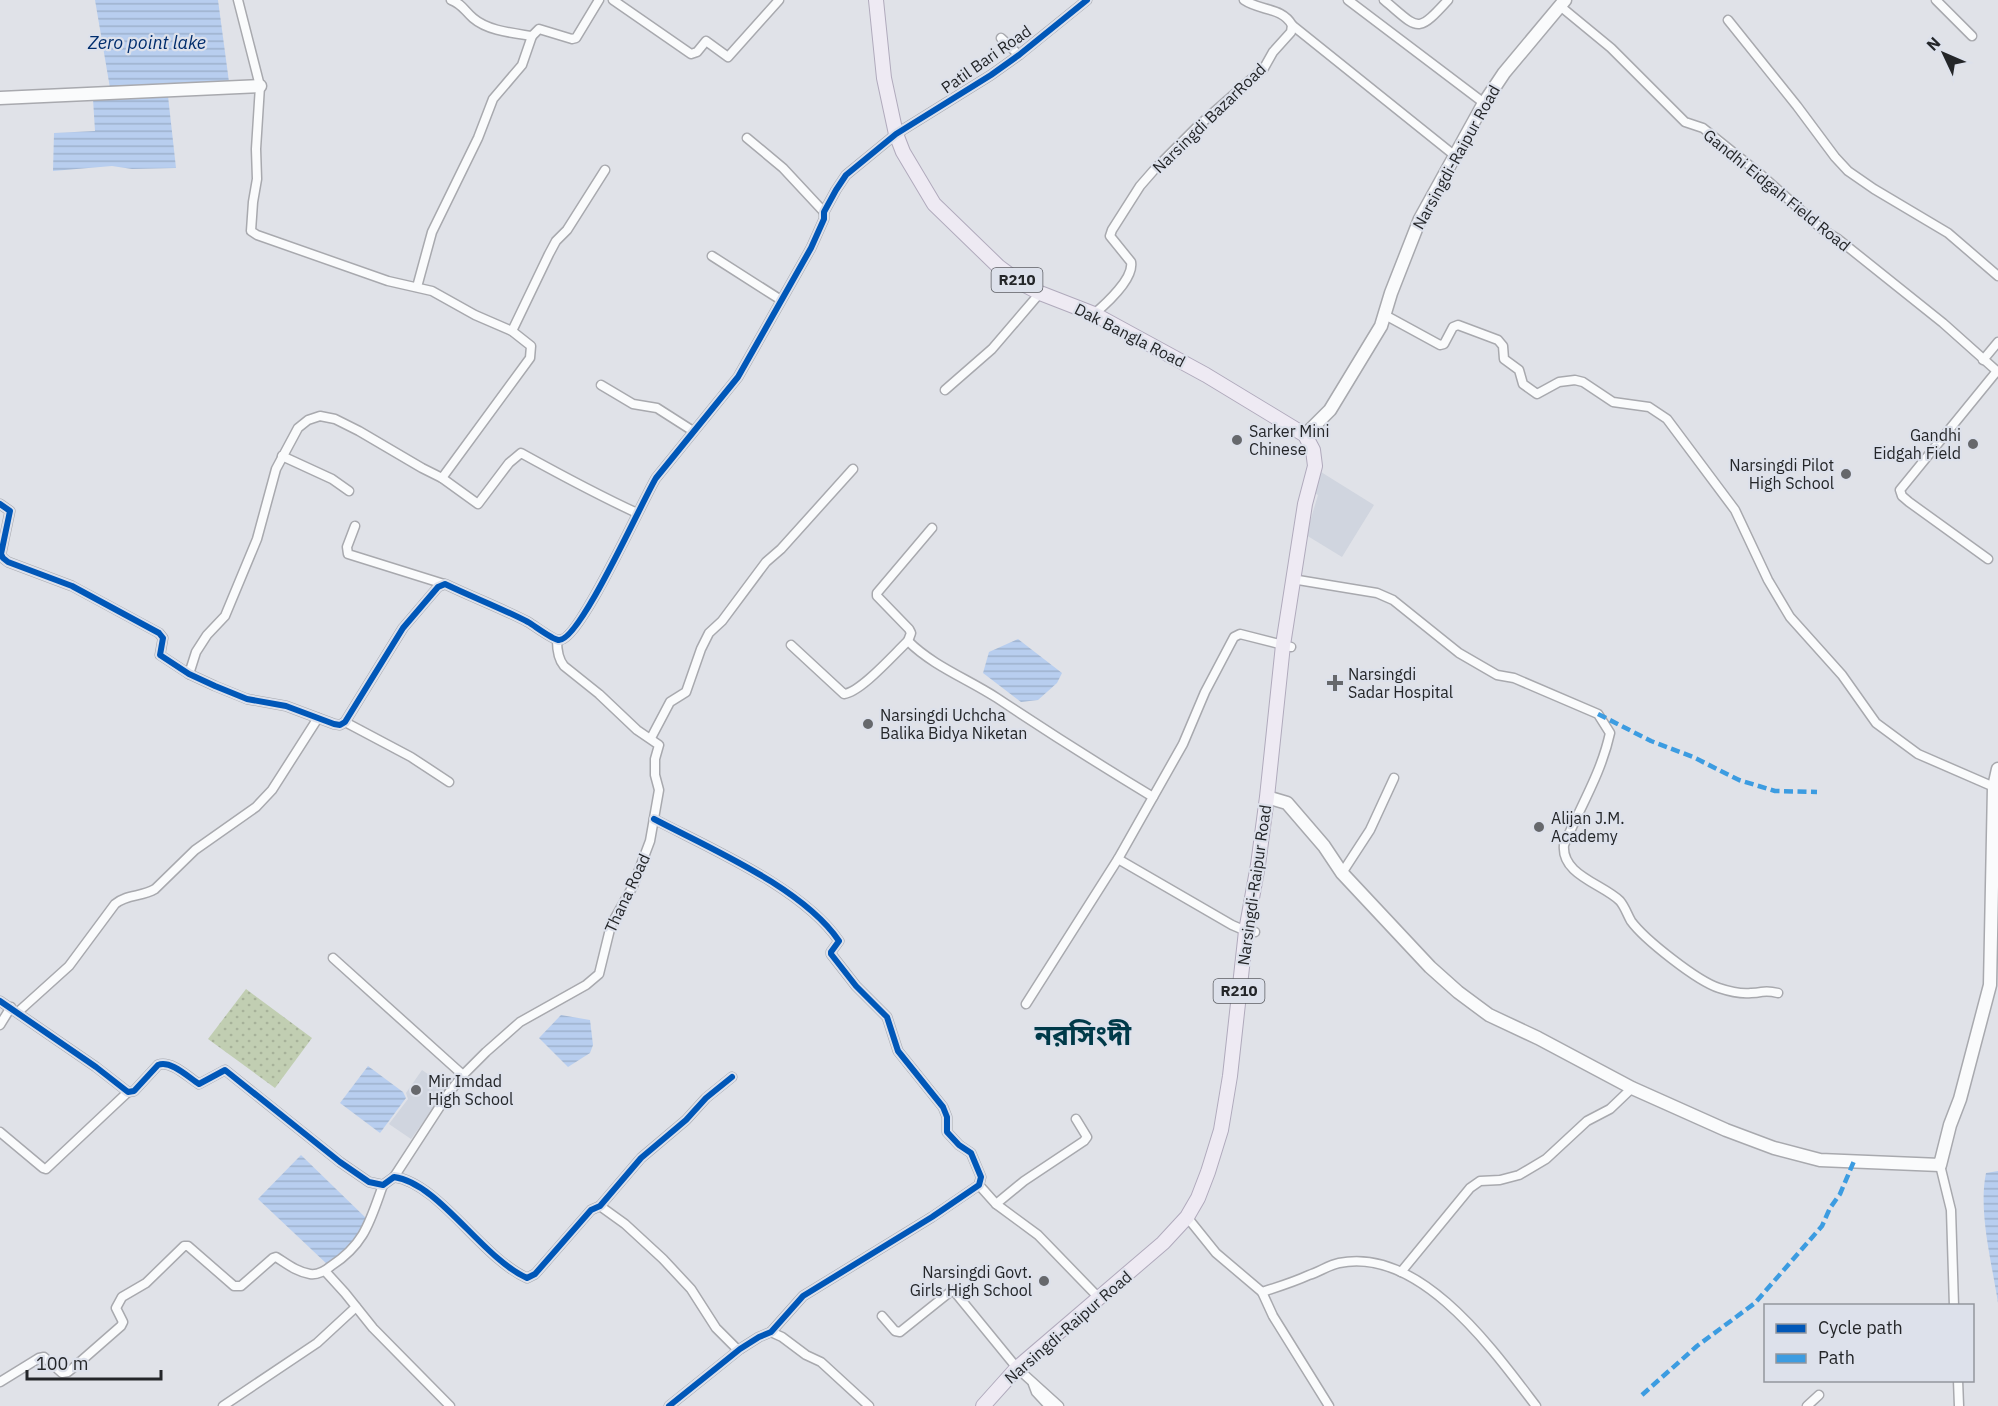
<svg xmlns="http://www.w3.org/2000/svg" width="1998" height="1406" font-family="'IBM Plex Sans','Noto Sans Bengali',sans-serif">
<defs>
<pattern id="park-dots" width="8" height="8" patternUnits="userSpaceOnUse" patternTransform="scale(1.5)"><rect width="8" height="8" fill="#c1ceb2"/><path d="M2 2h.1M6 6h.1" fill="none" stroke="#a6b199" stroke-width="1.8" stroke-linecap="round"/></pattern>
<pattern id="water-rules" width="6" height="5" patternUnits="userSpaceOnUse" patternTransform="scale(1.5)"><rect width="6" height="5" fill="#b8ceef"/><path d="M0 2.5h6" fill="none" stroke="#9eb1cd"/></pattern>
</defs>
<rect width="100%" height="100%" fill="#e0e2e8"/>
<!-- built -->
<g fill="#d0d5df">
<polygon points="1321,472 1374,505 1342,557 1306,535 1318,495 1310,490"/>
<polygon points="422,1070 448,1088 411,1139 389,1124 408,1099 406,1093"/>
</g>
<!-- park -->
<polygon fill="url(#park-dots)" points="246,989 312,1038 275,1088 208,1039"/>
<!-- water -->
<g fill="url(#water-rules)">
<polygon points="95,0 218,0 229,82 110,88"/>
<polygon points="168,96 176,168 132,169 112,166 53,171 54,133 95,131 93,99"/>
<polygon points="1018,639 1062,673 1057,683 1038,700 1021,702 983,673 989,652"/>
<polygon points="561,1015 590,1020 593,1045 590,1053 568,1067 539,1038"/>
<polygon points="368,1066 403,1092 406,1098 380,1133 340,1103"/>
<polygon points="301,1155 368,1220 354,1240 328,1265 258,1199"/>
<path d="M 1998,1171 L 1998,1303 C 1992,1263 1978,1212 1986,1173 Z"/>
</g>
<g fill="none" stroke-linecap="round" stroke-linejoin="round">
<defs>
<g id="street">
<polyline points="238,0 260,86 256,149 257,179 253,202 251,231 257,235 388,281 432,291 475,315 512,331 531,346 530,358 442,478"/>
<polyline points="613,0 691,54 697,52 706,41 728,57 779,0"/>
<polyline points="1348,0 1484,103"/>
<path d="M 1384,0 C 1419,29 1416,35 1448,0"/>
<polyline points="1936,0 1972,36"/>
<polyline points="1560,6 1611,48 1685,122 1703,128 1759,173 1823,230 1838,239 1943,323 1998,372"/>
<polyline points="1728,20 1797,106 1835,157 1848,171 1874,189 1948,233 1998,276"/>
<polyline points="1292,25 1454,155"/>
<polyline points="532,36 539,29 572,39 576,38 599,0"/>
<polyline points="1001,38 1019,55"/>
<polyline points="747,138 783,168 824,212"/>
<polyline points="712,256 781,300"/>
<path d="M 417,287 L 432,232 L 478,138 L 493,99 L 522,65 L 532,36 C 513,33 488,31 473,18 C 464,10 462,4 451,0"/>
<path d="M 1094,314 C 1107,303 1134,278 1131,262 L 1110,236 L 1112,230 L 1140,186 L 1154,170 L 1197,127 L 1264,68 L 1273,52 L 1291,32 L 1292,25 C 1282,7 1260,11 1244,0"/>
<polyline points="1385,315 1440,345 1444,344 1453,327 1458,325 1498,340 1503,346 1504,359 1519,370 1523,384 1537,394 1559,382 1575,380 1583,382 1613,402 1649,407 1667,419 1735,510 1768,580 1790,617 1842,675 1876,723 1918,754 1994,787"/>
<polyline points="512,331 549,254 556,241 567,230 605,170"/>
<polyline points="1983,360 1998,342"/>
<polyline points="601,385 633,404 657,408 693,431"/>
<polyline points="945,390 992,349 1040,293"/>
<polyline points="282,456 332,479 349,491"/>
<path d="M 0,504 L 10,511 L 1,554 L 3,558 L 8,562 L 72,586 L 159,633 L 163,638 L 160,655 L 189,674 L 215,686 L 247,699 L 286,706 L 334,724 L 340,725 L 345,722 L 403,628 L 438,587 L 445,584 C 472,597 501,608 528,622 C 535,626 553,640 559,640 C 580,641 642,501 656,478 L 738,377 L 811,248 L 824,219 L 824,212 L 836,190 L 846,175 L 896,134 L 991,75 L 1019,55 L 1087,0"/>
<polyline points="355,526 347,547 348,554 444,584"/>
<polyline points="1988,559 1909,502 1902,496 1900,490 1997,371"/>
<path d="M 1292,579 L 1377,593 L 1393,600 L 1459,653 L 1497,675 L 1514,678 L 1598,714 L 1610,733 C 1601,774 1580,807 1564,845 C 1561,875 1603,884 1620,901 C 1625,907 1627,914 1631,921 C 1644,939 1697,981 1719,988 C 1728,991 1742,994 1751,993 C 1765,993 1762,989 1778,993"/>
<polyline points="908,641 911,633 909,629 877,596 877,593 932,528"/>
<path d="M 791,645 L 844,694 C 861,692 894,654 908,641 C 933,666 968,679 997,698 C 1048,732 1100,765 1153,797"/>
<path d="M 189,674 L 196,652 L 207,635 L 225,616 L 257,539 L 276,469 L 298,428 L 308,420 L 320,416 L 335,419 L 359,431 L 422,468 L 442,478 L 478,504 L 509,463 L 521,453 C 559,474 598,495 637,513"/>
<polyline points="345,722 411,757 449,782"/>
<polyline points="651,738 670,702 686,692 701,649 709,633 722,621 766,562 781,549 853,469"/>
<path d="M 654,819 C 711,849 803,888 839,941 L 831,952 L 831,954 L 856,986 L 887,1017 L 898,1051 L 943,1107 L 947,1117 L 947,1132 L 959,1145 L 971,1153 L 981,1177 L 979,1185 L 932,1217 L 803,1296 L 771,1332 L 759,1337 L 740,1349 L 669,1406"/>
<polyline points="1118,859 1232,925 1246,931 1255,932"/>
<polyline points="1342,873 1370,830 1394,778"/>
<polyline points="333,958 463,1075"/>
<path d="M 0,1001 L 96,1067 L 128,1092 L 134,1091 L 158,1065 C 171,1060 188,1077 199,1084 L 225,1070 L 340,1162 L 369,1182 L 383,1185 L 394,1177 C 439,1183 482,1258 527,1278 L 535,1274 L 591,1210 L 600,1206 L 641,1158 L 686,1120 L 706,1098 L 732,1077"/>
<polyline points="1026,1004 1118,859 1183,744 1205,692 1234,637 1240,634 1291,647"/>
<path d="M 18,1012 L 69,966 L 115,904 C 127,894 142,897 155,889 L 195,850 L 256,807 L 272,790 L 318,718"/>
<polyline points="0,1025 11,1007"/>
<polyline points="0,1132 43,1168 46,1169 128,1092"/>
<polyline points="1940,1165 1951,1210 1954,1306"/>
<path d="M 394,1177 L 448,1094 L 463,1075 L 486,1052 L 520,1022 L 586,985 L 599,974 L 611,925 L 633,886 L 650,841 L 659,790 L 655,775 L 655,759 L 659,745 L 637,730 L 599,694 L 564,666 C 558,659 557,650 557,640"/>
<polyline points="979,1185 996,1204 1038,1235 1100,1299"/>
<polyline points="996,1204 1024,1181 1084,1141 1087,1137 1076,1119"/>
<polyline points="600,1206 625,1224 663,1259 691,1289 716,1328 736,1348 740,1349"/>
<path d="M 1187,1217 L 1216,1253 L 1262,1292 C 1278,1287 1294,1282 1309,1275 C 1319,1272 1329,1265 1339,1263 C 1420,1246 1494,1351 1536,1406"/>
<polyline points="325,1271 345,1293 373,1328 450,1406"/>
<polyline points="1401,1272 1470,1188 1480,1181 1500,1180 1519,1175 1546,1159 1587,1121 1610,1109 1632,1088"/>
<polyline points="1262,1292 1273,1316 1329,1406"/>
<polyline points="882,1316 895,1331 900,1332 950,1292 954,1291 1017,1368 1059,1406"/>
<polyline points="771,1332 782,1337 806,1355 821,1362 869,1406"/>
<polyline points="1958,1380 1959,1406"/>
<path d="M 0,1382 L 39,1358 L 44,1357 L 62,1373 L 68,1372 L 73,1368 L 121,1326 L 123,1322 L 116,1308 L 122,1297 L 146,1283 L 184,1246 L 188,1246 L 234,1286 L 241,1286 L 273,1258 L 276,1257 C 287,1264 297,1272 310,1274 C 317,1275 325,1271 331,1266 C 365,1244 370,1221 383,1185"/>
<polyline points="1033,1384 1036,1392 1049,1406"/>
<polyline points="223,1406 317,1343 356,1307"/>
<polyline points="1807,1406 1819,1395"/>
</g>
<g id="secondary">
<polyline points="0,98 260,86"/>
<polyline points="1305,435 1330,410 1381,326 1391,293 1420,219 1484,103 1504,73 1565,0"/>
<polyline points="1267,797 1287,803 1324,846 1342,873 1430,967 1458,992 1489,1015 1538,1038 1632,1088 1726,1130 1774,1148 1820,1160 1940,1165 1950,1125 1960,1099 1990,985 1994,787 1998,769"/>
</g>
<polyline id="primary" points="876,0 884,78 896,134 903,152 934,204 999,267 1021,283 1040,293 1094,314 1206,375 1305,435 1313,450 1315,466 1305,504 1283,645 1267,797 1258,865 1246,931 1230,1076 1221,1130 1208,1172 1198,1198 1187,1217 1163,1243 1017,1368 983,1406"/>
</defs>
<!-- street casing -->
<use href="#street" stroke="#a8a9ae" stroke-width="11"/>
<!-- secondary casing -->
<use href="#secondary" stroke="#a8a9ae" stroke-width="15"/>
<!-- primary casing -->
<use href="#primary" stroke="#b0aabc" stroke-width="16"/>
<!-- street -->
<use href="#street" stroke="#fafbfc" stroke-width="8"/>
<!-- secondary -->
<use href="#secondary" stroke="#fafbfc" stroke-width="12"/>
<!-- primary -->
<use href="#primary" stroke="#eeeaf3" stroke-width="14"/>
<!-- quiet -->
<g stroke="#3c9ce1" stroke-width="4.5" stroke-dasharray="9 4.5" stroke-linecap="butt">
<polyline points="1598,714 1651,741 1693,757 1739,780 1775,791 1817,792"/>
<polyline points="1642,1395 1697,1346 1755,1303 1822,1226 1830,1208 1840,1194 1854,1161"/>
</g>
<defs>
<g id="cycleway">
<path d="M 0,504 L 10,511 L 1,554 L 3,558 L 8,562 L 72,586 L 159,633 L 163,638 L 160,655 L 189,674 L 215,686 L 247,699 L 286,706 L 334,724 L 340,725 L 345,722 L 403,628 L 438,587 L 445,584 C 472,597 501,608 528,622 C 535,626 553,640 559,640 C 580,641 642,501 656,478 L 738,377 L 811,248 L 824,219 L 824,212 L 836,190 L 846,175 L 896,134 L 991,75 L 1019,55 L 1087,0"/>
<path d="M 654,819 C 711,849 803,888 839,941 L 831,952 L 831,954 L 856,986 L 887,1017 L 898,1051 L 943,1107 L 947,1117 L 947,1132 L 959,1145 L 971,1153 L 981,1177 L 979,1185 L 932,1217 L 803,1296 L 771,1332 L 759,1337 L 740,1349 L 669,1406"/>
<path d="M 0,1001 L 96,1067 L 128,1092 L 134,1091 L 158,1065 C 171,1060 188,1077 199,1084 L 225,1070 L 340,1162 L 369,1182 L 383,1185 L 394,1177 C 439,1183 482,1258 527,1278 L 535,1274 L 591,1210 L 600,1206 L 641,1158 L 686,1120 L 706,1098 L 732,1077"/>
</g>
</defs>
<!-- cycleway casing -->
<use href="#cycleway" stroke="#dde1eb" stroke-width="10"/>
<!-- cycleway -->
<use href="#cycleway" stroke="#0057b8" stroke-width="6"/>
</g>
<!-- markers -->
<g fill="#66686c" stroke="#dde1eb" stroke-width="2">
<circle cx="1237" cy="440" r="6"/>
<circle cx="1973" cy="444" r="6"/>
<circle cx="1846" cy="474" r="6"/>
<path d="M1332 674h6v6h6v6h-6v6h-6v-6h-6v-6h6z"/>
<circle cx="868" cy="724" r="6"/>
<circle cx="1539" cy="827" r="6"/>
<circle cx="416" cy="1090" r="6"/>
<circle cx="1044" cy="1281" r="6"/>
</g>
<g text-anchor="middle" stroke-width="4.5" stroke-linejoin="round" paint-order="stroke">
<!-- shield labels -->
<g fill="#dde1eb" stroke="#5c5e63" stroke-width="1.5">
<rect x="991.5" y="268" width="51" height="24" rx="4.5"/>
<rect x="1213.5" y="979" width="51" height="24" rx="4.5"/>
</g>
<g font-size="15" font-weight="bold" fill="#242629">
<text x="1017" y="285">R210</text>
<text x="1239" y="996">R210</text>
</g>
<!-- street labels -->
<g font-size="16" fill="#242629" stroke="#dde1eb">
<text transform="translate(986 59) rotate(-35)" y="6">Patil Bari Road</text>
<text transform="translate(1209 118) rotate(-44)" y="6">Narsingdi BazarRoad</text>
<text transform="translate(1456 157) rotate(-61)" y="6">Narsingdi-Raipur Road</text>
<text transform="translate(1777 190) rotate(39)" y="6">Gandhi Eidgah Field Road</text>
<text transform="translate(1130 335) rotate(27)" y="6">Dak Bangla Road</text>
<text transform="translate(1254 885) rotate(-82)" y="6">Narsingdi-Raipur Road</text>
<text transform="translate(627 893) rotate(-65)" y="6">Thana Road</text>
<text transform="translate(1068 1327) rotate(-41)" y="6">Narsingdi-Raipur Road</text>
</g>
<!-- poi labels -->
<g font-size="16" fill="#242629" stroke="#dde1eb" text-anchor="start">
<text x="1249" y="437">Sarker Mini<tspan x="1249" dy="18">Chinese</tspan></text>
<text x="1961" y="441" text-anchor="end">Gandhi<tspan x="1961" dy="18">Eidgah Field</tspan></text>
<text x="1834" y="471" text-anchor="end">Narsingdi Pilot<tspan x="1834" dy="18">High School</tspan></text>
<text x="1348" y="680">Narsingdi<tspan x="1348" dy="18">Sadar Hospital</tspan></text>
<text x="880" y="721">Narsingdi Uchcha<tspan x="880" dy="18">Balika Bidya Niketan</tspan></text>
<text x="1551" y="824">Alijan J.M.<tspan x="1551" dy="18">Academy</tspan></text>
<text x="428" y="1087">Mir Imdad<tspan x="428" dy="18">High School</tspan></text>
<text x="1032" y="1278" text-anchor="end">Narsingdi Govt.<tspan x="1032" dy="18">Girls High School</tspan></text>
</g>
<!-- water labels -->
<g font-size="18" font-style="italic" fill="#002d6d" stroke="#dde1eb">
<text x="147" y="49">Zero point lake</text>
</g>
<!-- town labels -->
<g font-size="28" font-weight="bold" fill="#003a49" stroke="#dde1eb">
<text x="1083" y="1045">নরসিংদী</text>
</g>
</g>
<!-- legend -->
<rect x="1764" y="1304" width="210" height="78" fill="#dde1eb" stroke="#93969d" stroke-width="1.5"/>
<rect x="1776" y="1324" width="30" height="9" fill="#0057b8" stroke="#93969d" stroke-width="1.5"/>
<text x="1818" y="1334" font-size="18" fill="#242629">Cycle path</text>
<rect x="1776" y="1354" width="30" height="9" fill="#3c9ce1" stroke="#93969d" stroke-width="1.5"/>
<text x="1818" y="1364" font-size="18" fill="#242629">Path</text>
<!-- north arrow -->
<g transform="translate(1944 54) rotate(314)" stroke="#dde1eb" stroke-width="4.5" paint-order="stroke">
<path d="M0-4.5L10 22L0 15L-10 22Z" fill="#242629"/>
<text y="-9" font-size="16" font-weight="bold" text-anchor="middle" fill="#242629">N</text>
</g>
<!-- scale -->
<path d="M27 1370v9h134v-9" fill="none" stroke="#242629" stroke-width="3"/>
<text x="36" y="1370" font-size="18" fill="#242629" stroke="#dde1eb" stroke-width="4.5" paint-order="stroke">100 m</text>
</svg>
